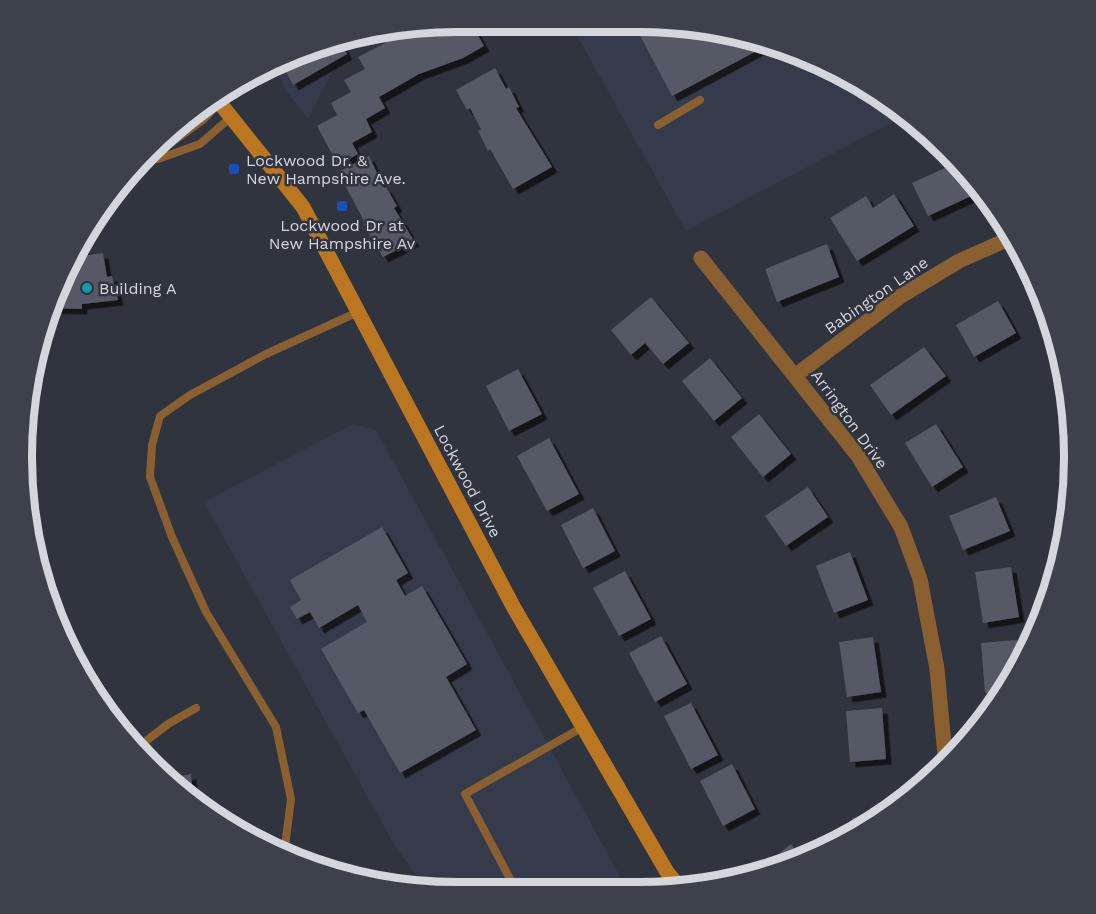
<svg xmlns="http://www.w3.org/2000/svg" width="1096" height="914" font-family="'Work Sans',sans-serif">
<defs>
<filter id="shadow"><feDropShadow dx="5.5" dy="5.5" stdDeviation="0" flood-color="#0009"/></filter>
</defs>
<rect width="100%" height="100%" fill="#30343f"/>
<!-- built -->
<g fill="#363b4c">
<polygon points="570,23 696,25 832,66 902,117 686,231"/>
<polygon points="359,34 357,40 348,41 308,119 288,93 274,65 344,36"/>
<polygon points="353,424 376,430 629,893 427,892 392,841 204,502"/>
</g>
<!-- building -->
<g fill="#555965" filter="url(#shadow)">
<polygon points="457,21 470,21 484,46 463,58 419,74 379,97 385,108 366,119 372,132 352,143 358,154 338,165 317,126 337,115 331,103 351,92 344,80 365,69 358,57 418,26 420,28"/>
<polygon points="634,24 696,25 766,46 672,96"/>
<polygon points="338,38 347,54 293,85 281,62"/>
<polygon points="495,68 506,89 509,87 519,107 516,108 552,167 513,189 490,149 488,151 478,131 481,129 470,108 467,110 456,90"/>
<polygon points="369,156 384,188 386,187 397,206 394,208 414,241 383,257 363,224 365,223 338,172"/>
<polygon points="958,162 982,191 928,216 912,183"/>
<polygon points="894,194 914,226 857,261 830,218 866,196 873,208"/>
<polygon points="827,244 839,277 777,302 765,269"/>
<polygon points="78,248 87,248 88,255 103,253 107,277 112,276 118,300 82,304 82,309 48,308"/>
<polygon points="651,297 689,343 663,364 645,343 631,355 611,330"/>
<polygon points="998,301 1016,333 974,357 956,325"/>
<polygon points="924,347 946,376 891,415 870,385"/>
<polygon points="710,358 742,398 714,421 682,381"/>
<polygon points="518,369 542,414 509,431 486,386"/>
<polygon points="759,414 791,454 763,477 731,437"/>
<polygon points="936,424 963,467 932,487 905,443"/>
<polygon points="549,438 579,494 547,511 517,456"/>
<polygon points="808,487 828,517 786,546 765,516"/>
<polygon points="996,497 1010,531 963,550 949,516"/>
<polygon points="593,508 615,551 583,568 561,525"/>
<polygon points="382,527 408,573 396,580 405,596 422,586 467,664 446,677 476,730 400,773 364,710 358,713 321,649 367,622 358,605 319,628 310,612 297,619 290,607 301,600 290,580"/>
<polygon points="850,552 868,600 834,613 816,566"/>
<polygon points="1011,567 1019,617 983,623 975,572"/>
<polygon points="625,571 651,619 619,636 593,588"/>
<polygon points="661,636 687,684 655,702 629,653"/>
<polygon points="873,637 881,692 847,697 839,642"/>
<polygon points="1017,640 1019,666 1005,692 985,693 981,643"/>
<polygon points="691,703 718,755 691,769 664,716"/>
<polygon points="882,708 886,759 850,762 846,711"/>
<polygon points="732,764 755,809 723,826 700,781"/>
<polygon points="191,774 193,799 165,779"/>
<polygon points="887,815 882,819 853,835 852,818"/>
<polygon points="791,844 803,861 766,872 762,867"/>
</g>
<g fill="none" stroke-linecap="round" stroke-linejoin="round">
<!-- lane -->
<g stroke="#8a6031" stroke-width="8">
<polyline points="658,125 700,100"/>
<polyline points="150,151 158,159 200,144 231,117"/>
<polyline points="154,155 203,120 219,103"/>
<polyline points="137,748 168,724 196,708"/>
<polyline points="284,855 291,799 276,727 206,612 172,537 150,477 152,445 160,416 190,395 266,354 358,312"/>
<polyline points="517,892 465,794 583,727"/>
</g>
<!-- street -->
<g stroke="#8a6031" stroke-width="15">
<polyline points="701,258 858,456 901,527 920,579 937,669 946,766"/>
<polyline points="796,375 901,296 959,261 1013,237"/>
</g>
<!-- secondary -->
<polyline stroke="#ba7620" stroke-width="15" points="215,97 303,207 514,608 667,872 681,889"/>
</g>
<!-- markers -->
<g fill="#1a4fb4" stroke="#30343f" stroke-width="2">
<rect x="228" y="163" width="12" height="12" rx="3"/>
<rect x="336" y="200" width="12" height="12" rx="3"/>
</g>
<circle fill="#0f9aa8" stroke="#30343f" stroke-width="2" cx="87" cy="288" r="6"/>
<g text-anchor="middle" stroke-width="5" stroke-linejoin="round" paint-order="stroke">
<!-- poi labels -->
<g font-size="16" fill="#d4d6dd" stroke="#30343f" text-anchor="start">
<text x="246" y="166">Lockwood Dr. &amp;<tspan x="246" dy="18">New Hampshire Ave.</tspan></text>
<text x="342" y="231" text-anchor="middle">Lockwood Dr at<tspan x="342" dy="18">New Hampshire Av</tspan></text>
<text x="99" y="294">Building A</text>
</g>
<!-- street labels -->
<g font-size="16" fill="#d4d6dd" stroke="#30343f">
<text transform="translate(876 295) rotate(-35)" y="6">Babington Lane</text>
<text transform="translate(850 419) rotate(54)" y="6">Arrington Drive</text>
<text transform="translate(468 481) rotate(62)" y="6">Lockwood Drive</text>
</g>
</g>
<!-- crop -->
<path d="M0 0H1096V914H0ZM457 32H639A425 425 0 0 1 1064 457V457A425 425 0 0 1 639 882H457A425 425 0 0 1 32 457V457A425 425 0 0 1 457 32Z" fill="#3d414c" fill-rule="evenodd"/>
<path fill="none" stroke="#d4d6dd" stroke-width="8" d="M457 32H639A425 425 0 0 1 1064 457V457A425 425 0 0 1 639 882H457A425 425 0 0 1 32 457V457A425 425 0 0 1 457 32Z"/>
</svg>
